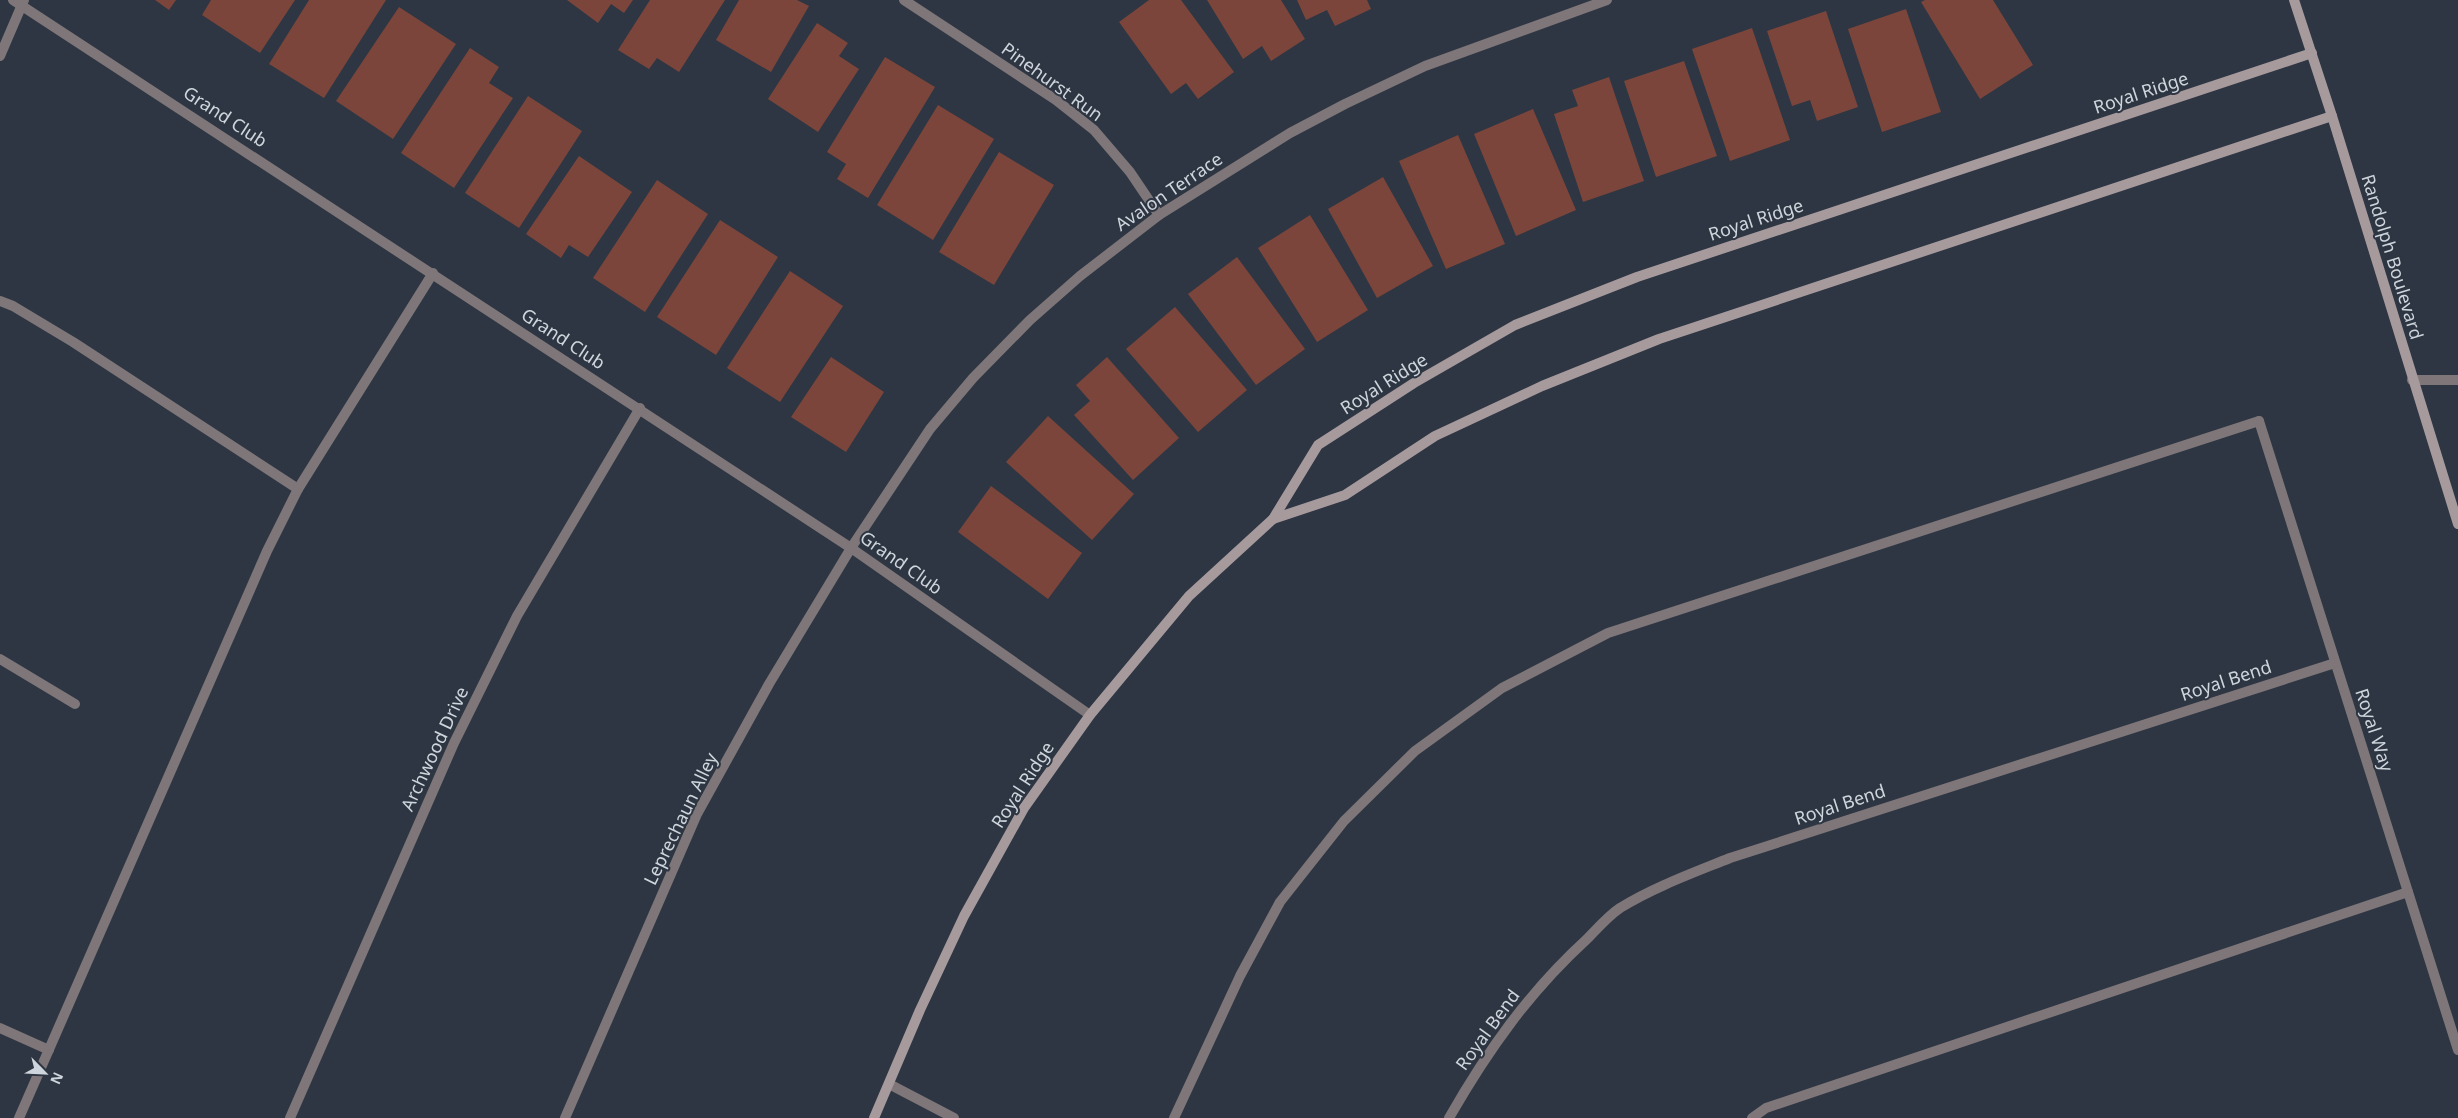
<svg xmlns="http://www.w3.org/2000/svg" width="2458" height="1118" font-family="'Noto Sans',sans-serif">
<rect width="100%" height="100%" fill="#2d3642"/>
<!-- building -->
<g fill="#7b453b">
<polygon points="155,0 176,0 169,10"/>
<polygon points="211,0 295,0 260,53 202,15"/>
<polygon points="309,0 386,0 324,98 269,64"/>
<polygon points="567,0 633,0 624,13 611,4 598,23"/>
<polygon points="650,0 725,0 679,72 657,58 649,69 618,50"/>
<polygon points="739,0 797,0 809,6 771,72 716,40"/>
<polygon points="1149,0 1181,0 1234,72 1198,99 1186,83 1171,94 1119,22"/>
<polygon points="1207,0 1281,0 1305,39 1271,61 1262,46 1243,59"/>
<polygon points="1297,0 1367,0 1371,9 1335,26 1327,10 1306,20"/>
<polygon points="1925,0 1993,0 2033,65 1980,99 1921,2"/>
<polygon points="399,7 456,44 393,139 336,101"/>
<polygon points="1906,9 1941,112 1882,132 1848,29"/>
<polygon points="1826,11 1858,107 1817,121 1810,100 1792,106 1767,31"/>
<polygon points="817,23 848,43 839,56 859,69 818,132 768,99"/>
<polygon points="1752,28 1790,140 1730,161 1692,49"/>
<polygon points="470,48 499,67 489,83 513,98 454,188 401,153"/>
<polygon points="885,57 935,87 868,198 837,179 846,164 827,152"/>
<polygon points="1684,61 1717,156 1656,177 1624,81"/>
<polygon points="1609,77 1644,181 1583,202 1554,114 1578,106 1572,90"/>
<polygon points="528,96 582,131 519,228 465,193"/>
<polygon points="938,105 994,139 933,240 877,205"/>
<polygon points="1533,109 1576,210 1516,236 1474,134"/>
<polygon points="1458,135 1505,244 1446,269 1399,161"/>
<polygon points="999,152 1054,185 994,285 939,252"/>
<polygon points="579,156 632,192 588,257 569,245 561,258 526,234"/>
<polygon points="1383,177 1433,266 1377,298 1328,209"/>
<polygon points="657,180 708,214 645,312 593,278"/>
<polygon points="1310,215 1368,310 1317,342 1258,248"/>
<polygon points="720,220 778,257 716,355 657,317"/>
<polygon points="1237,257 1305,349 1256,385 1188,294"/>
<polygon points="790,271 843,306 780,402 727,368"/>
<polygon points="1175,307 1247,390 1198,432 1126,349"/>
<polygon points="831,357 884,392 846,452 791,417"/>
<polygon points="1107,357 1179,438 1133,480 1074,415 1090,401 1076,385"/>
<polygon points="1048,416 1134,494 1092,540 1006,462"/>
<polygon points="991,486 1082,553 1048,599 958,532"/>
</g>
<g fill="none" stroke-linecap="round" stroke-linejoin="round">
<!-- lane -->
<g stroke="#7e7678" stroke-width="10">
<polyline points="0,301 13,306 73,342 298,489"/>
<polyline points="2412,380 2458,380"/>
<polyline points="0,1028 49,1050"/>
<polyline points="19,1118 267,551 298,489 433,273"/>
<polyline points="565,1118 697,814 769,684 851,548"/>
<polyline points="1174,1118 1240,976 1280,902 1344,821 1415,751 1502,688 1608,633 2259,421"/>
<polyline points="1752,1118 1766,1108 2408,892"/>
</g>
<!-- street -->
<g stroke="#7e7678" stroke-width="10">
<polyline points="13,0 851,548 1090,715"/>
<polyline points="904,0 1056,100 1094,130 1130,172 1159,215"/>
<polyline points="0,56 24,0"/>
<polyline points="2259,421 2458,1050"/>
<polyline points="851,548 930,429 973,378 1030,320 1080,276 1159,215 1290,133 1345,104 1425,66 1607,0"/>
<polyline points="0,659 75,704"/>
<polyline points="889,1084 954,1118"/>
<polyline points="290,1118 454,743 517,616 640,408"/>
<path d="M 1449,1118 C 1488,1050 1529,992 1587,939 C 1597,929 1608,916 1620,908 C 1654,887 1693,873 1730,858 L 2335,663"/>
</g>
<!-- secondary -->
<g stroke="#a79a9d" stroke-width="10">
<polyline points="2294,0 2332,116 2458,524"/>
<polyline points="1273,519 1345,495 1435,436 1542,386 1659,339 2332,116"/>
<polyline points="874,1118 920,1010 964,916 1024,808 1090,715 1189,596 1273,519 1318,445 1414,383 1515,325 1637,277 2312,53"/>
</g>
</g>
<g text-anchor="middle" stroke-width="4" stroke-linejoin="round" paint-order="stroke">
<!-- street labels -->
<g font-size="18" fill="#cfd5dc" stroke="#2d3642">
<text transform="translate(1052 82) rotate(36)" y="6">Pinehurst Run</text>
<text transform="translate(2141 93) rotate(-18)" y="6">Royal Ridge</text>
<text transform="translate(225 117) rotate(33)" y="6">Grand Club</text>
<text transform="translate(1169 192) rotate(-34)" y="6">Avalon Terrace</text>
<text transform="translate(1756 220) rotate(-18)" y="6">Royal Ridge</text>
<text transform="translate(2392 257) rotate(73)" y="6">Randolph Boulevard</text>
<text transform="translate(563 339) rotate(33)" y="6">Grand Club</text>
<text transform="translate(1384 384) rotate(-32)" y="6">Royal Ridge</text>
<text transform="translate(901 563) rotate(35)" y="6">Grand Club</text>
<text transform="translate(2226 681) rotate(-18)" y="6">Royal Bend</text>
<text transform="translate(2374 730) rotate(72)" y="6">Royal Way</text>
<text transform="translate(435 749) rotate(-65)" y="6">Archwood Drive</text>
<text transform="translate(1023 785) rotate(-57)" y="6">Royal Ridge</text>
<text transform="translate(1840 805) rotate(-18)" y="6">Royal Bend</text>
<text transform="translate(681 819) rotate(-64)" y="6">Leprechaun Alley</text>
<text transform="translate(1488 1030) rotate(-54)" y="6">Royal Bend</text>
</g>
</g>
<!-- north arrow -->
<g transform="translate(45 1073) rotate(114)" stroke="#2d3642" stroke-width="4" paint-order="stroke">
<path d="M0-4L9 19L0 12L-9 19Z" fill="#cfd5dc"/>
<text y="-8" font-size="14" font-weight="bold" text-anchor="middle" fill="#cfd5dc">N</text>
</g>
</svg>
